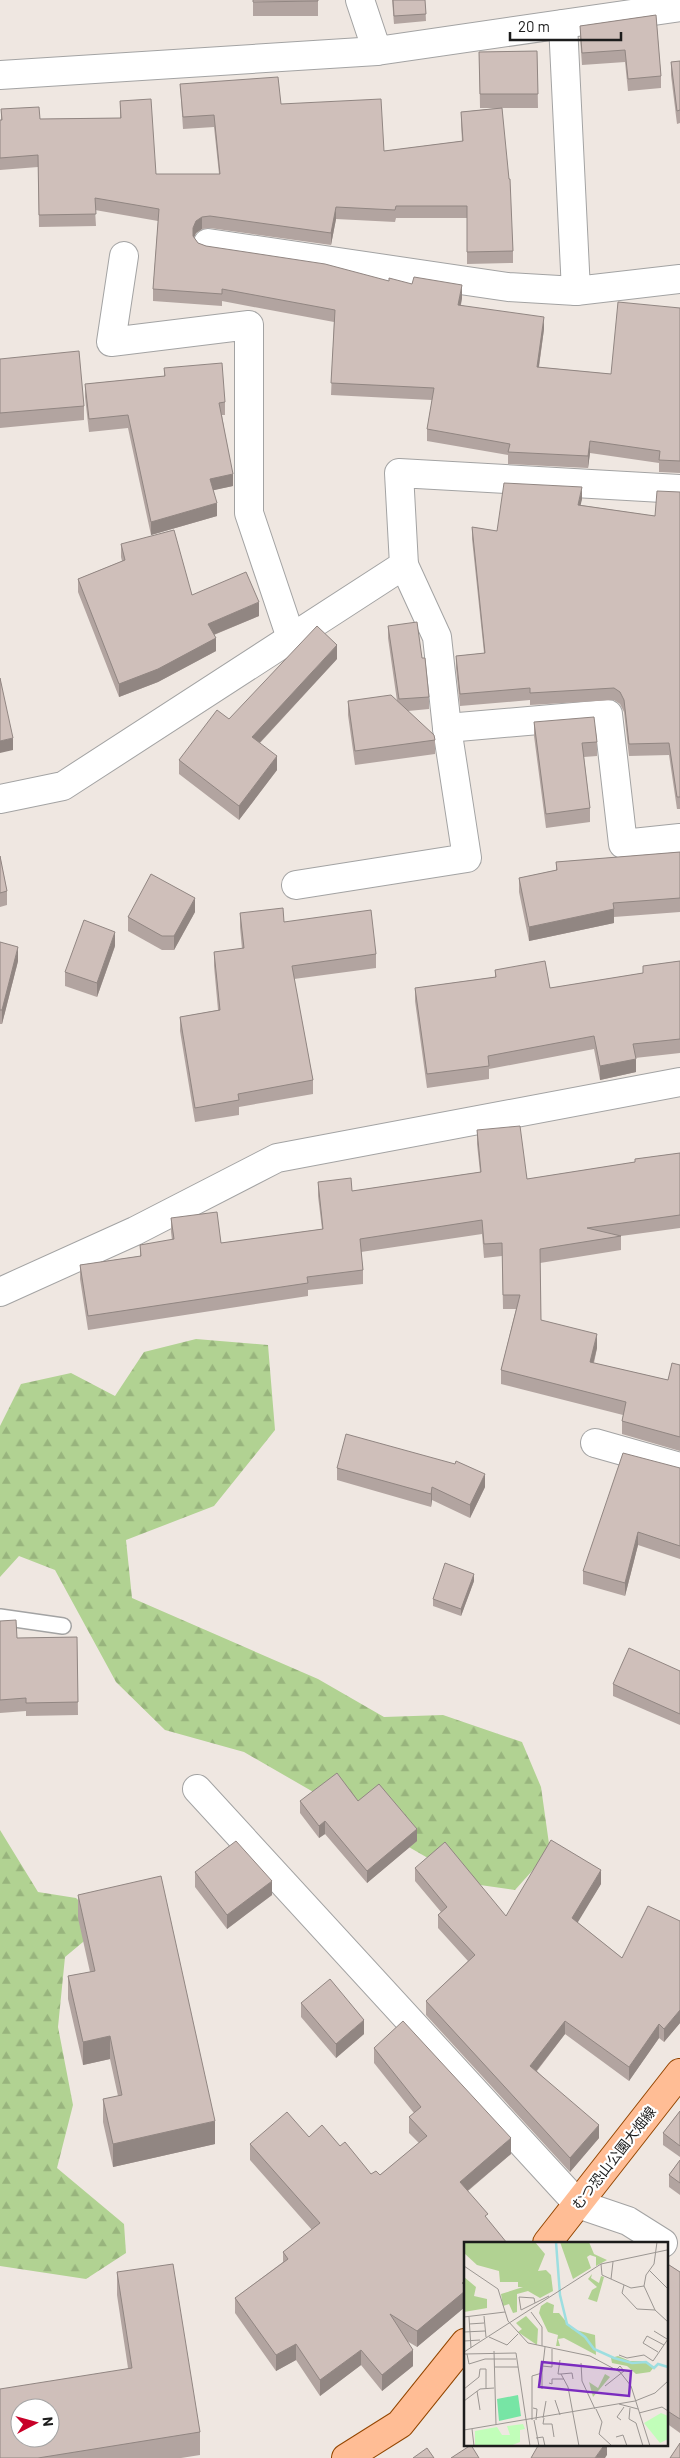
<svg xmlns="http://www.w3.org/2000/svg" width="680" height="2458" font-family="Barlow,'Noto Sans JP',sans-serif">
<defs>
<pattern id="forest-firs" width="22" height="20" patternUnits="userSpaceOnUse" patternTransform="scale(1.25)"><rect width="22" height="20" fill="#b1d292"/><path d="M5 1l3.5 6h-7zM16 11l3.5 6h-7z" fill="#98b47d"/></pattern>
</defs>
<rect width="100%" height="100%" fill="#efe7e1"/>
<!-- forest -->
<g fill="url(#forest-firs)">
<polygon points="196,1339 268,1345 275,1430 214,1506 126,1540 132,1598 318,1679 384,1717 443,1715 522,1742 541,1787 550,1851 515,1890 473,1884 244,1752 165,1730 116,1682 55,1570 19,1556 0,1577 0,1426 21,1384 71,1373 115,1396 144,1352"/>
<polygon points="0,1830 38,1892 76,1898 90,1911 89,1937 65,1957 58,2027 73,2105 57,2168 124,2224 126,2253 86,2279 0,2266"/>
</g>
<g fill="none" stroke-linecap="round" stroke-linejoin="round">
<defs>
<polyline id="lane" points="0,1617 63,1626"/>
<g id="street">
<polyline points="360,0 377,51 680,7"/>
<polyline points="563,24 576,291 680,279"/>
<polyline points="0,75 377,51"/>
<polyline points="208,243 508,287 576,291"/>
<polyline points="124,256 111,342 249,325 249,513 291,638"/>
<polyline points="447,728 608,714 623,844 680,838"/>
<polyline points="0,799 63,786 404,565 399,473 680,489"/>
<polyline points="296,885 467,858 447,728 437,637 404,565"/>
<polyline points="0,1292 135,1231 277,1158 680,1082"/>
<polyline points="595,1443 680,1467"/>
<polyline points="197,1789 578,2204 628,2221 663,2243"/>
</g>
<g id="primary">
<polyline points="547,2243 680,2073"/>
<polyline points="346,2458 400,2424 465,2343"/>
</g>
</defs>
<!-- lane casing -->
<use href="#lane" stroke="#a3a3a3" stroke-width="18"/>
<!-- street casing -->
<use href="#street" stroke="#a3a3a3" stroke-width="30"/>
<!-- primary casing -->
<use href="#primary" stroke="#944600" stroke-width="30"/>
<!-- lane -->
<use href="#lane" stroke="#fff" stroke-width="15"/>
<!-- street -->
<use href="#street" stroke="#fff" stroke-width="28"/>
<!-- primary -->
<use href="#primary" stroke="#ffbd95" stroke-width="28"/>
</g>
<!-- wall -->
<g fill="#b2a4a0">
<rect x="253" y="0" width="65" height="16"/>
<polygon points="392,0 425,0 426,21 394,24"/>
<polygon points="656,15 661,76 661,88 628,91 625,62 582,65 580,37 580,26"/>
<polygon points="537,51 538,108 502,108 513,251 513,263 467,264 467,218 396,218 395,222 336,219 331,245 210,228 202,229 196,233 194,237 198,243 206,246 389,281 462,298 461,305 544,329 539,367 611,374 680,308 680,473 659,472 659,463 590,453 588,468 508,464 508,455 427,441 427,429 432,400 331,395 334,322 222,301 222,306 153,301 153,289 158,221 95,210 96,226 39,227 38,167 0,170 0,120 1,120 1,109 40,119 120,118 120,101 156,174 219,174 214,127 183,129 180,84 281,104 384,151 462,141 461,124 461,112 497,108 480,108 479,52"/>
<polygon points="680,61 680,123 677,124 671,75 671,62"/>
<polygon points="0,359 84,406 84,420 0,428"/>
<polygon points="164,368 225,402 225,415 222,415 233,486 213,490 217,516 151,535 128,428 89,432 85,397 85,384 164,376"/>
<polygon points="680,492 680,809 677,809 669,755 629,756 624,712 620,704 614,700 530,705 530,700 460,706 456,668 456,656 484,653 472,539 472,527 497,531 582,499 580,505 655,516"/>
<polygon points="121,544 192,595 259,616 214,635 216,651 158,682 119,697 78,592 78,579 122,561 121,557"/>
<polygon points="388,626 422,658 429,697 429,709 408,711 435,740 435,754 355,765 348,715 348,701 397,701 388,638"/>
<polygon points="337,659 260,743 277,770 239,820 179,774 179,760 229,719"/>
<polygon points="534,722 597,742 597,756 584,757 590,808 590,822 546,828 534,736"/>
<polygon points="680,852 680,912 614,917 614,923 529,941 519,892 519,878 556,870 556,862"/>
<polygon points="0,856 7,891 7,905 0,907"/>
<polygon points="195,912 174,950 162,950 128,931 128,917"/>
<polygon points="240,913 284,922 376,954 376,968 294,979 313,1080 313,1094 239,1107 239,1115 195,1122 180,1031 180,1017 218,1010 214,966 214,952 242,949 240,927"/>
<polygon points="0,942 18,961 2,1024 0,1024"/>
<polygon points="115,946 97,997 65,986 65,972"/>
<polygon points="680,961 680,1053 635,1058 636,1072 600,1080 594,1049 489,1069 489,1079 427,1088 415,1001 415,988 495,977 495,970 550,988 643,973 643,966"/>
<polygon points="477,1130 527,1179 635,1162 635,1159 680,1153 680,1228 621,1236 621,1250 540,1263 541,1320 597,1348 594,1363 668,1380 680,1365 680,1451 622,1434 622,1421 623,1415 501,1384 501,1370 516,1309 503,1309 502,1256 484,1258 482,1234 361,1252 363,1270 363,1284 308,1290 308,1296 88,1330 80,1279 80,1265 140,1256 140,1245 172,1240 171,1232 171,1218 221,1243 322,1229 318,1196 318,1182 352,1191 480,1172 477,1144"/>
<polygon points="337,1468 485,1487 470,1518 432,1500 431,1507 337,1480"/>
<polygon points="680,1468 680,1559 638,1545 625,1596 583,1584 583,1571"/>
<polygon points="474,1581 461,1616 433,1606 433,1599"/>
<polygon points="0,1621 17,1638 77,1637 78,1715 26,1716 26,1711 0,1713"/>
<polygon points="680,1671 680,1725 613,1696 613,1684"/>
<polygon points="300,1801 358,1801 417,1841 367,1883 325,1834 319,1838 300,1813"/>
<polygon points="415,1868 506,1916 601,1884 577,1922 622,1958 680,1921 680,2023 664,2042 659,2038 629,2081 565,2034 537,2071 599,2138 570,2172 426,2015 426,2001 468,1961 438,1928 438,1915 441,1912 415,1881"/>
<polygon points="195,1872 272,1895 227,1929 195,1887"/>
<polygon points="78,1895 215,2144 113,2167 103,2122 103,2099 118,2096 110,2059 83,2065 68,1999 68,1976 90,1972 78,1918"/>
<polygon points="301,2003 364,2034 336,2058 301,2017"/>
<polygon points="374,2048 511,2154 468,2191 465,2243 465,2307 417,2347 407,2341 413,2366 382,2391 361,2365 320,2396 296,2360 276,2371 235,2313 235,2298 283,2262 283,2252 312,2230 250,2160 250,2144 309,2137 340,2146 371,2174 380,2175 419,2143 409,2133 409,2117 414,2113 374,2063"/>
<polygon points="680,2111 680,2157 663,2145 663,2133"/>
<polygon points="680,2160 680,2195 669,2187 669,2175"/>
<polygon points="666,2263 680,2272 680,2433 666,2423"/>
<polygon points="117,2272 200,2432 200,2455 181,2458 0,2458 128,2368 117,2295"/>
</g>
<!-- shaded-wall -->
<g fill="#918682">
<polygon points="336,207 336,219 331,245 331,233"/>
<polygon points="202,217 202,229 196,233 193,240 193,228 196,221"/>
<polygon points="462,285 462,298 458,317 458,305"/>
<polygon points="544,317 544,329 537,379 537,367"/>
<polygon points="590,441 590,453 588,468 588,456"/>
<polygon points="233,474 233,486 210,491 210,479"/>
<polygon points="582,487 582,499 578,517 578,505"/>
<polygon points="217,503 217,516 151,535 151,522"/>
<polygon points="259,602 259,616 208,637 208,624"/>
<polygon points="216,638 216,651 158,682 119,697 119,684"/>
<polygon points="337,645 337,659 252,751 252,737"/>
<polygon points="13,738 13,750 0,753 0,741"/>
<polygon points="277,756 277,770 239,820 239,806"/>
<polygon points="195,898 195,912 174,950 174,936"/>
<polygon points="614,909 614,923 529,941 529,927"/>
<polygon points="115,932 115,946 97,997 97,983"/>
<polygon points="18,947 18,961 2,1024 2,1010"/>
<polygon points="636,1059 636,1072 600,1080 600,1066"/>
<polygon points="597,1334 597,1348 590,1376 590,1362"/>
<polygon points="485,1474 485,1487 470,1518 470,1505"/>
<polygon points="432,1487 432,1500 431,1507 431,1494"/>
<polygon points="638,1532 638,1545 625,1596 625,1583"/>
<polygon points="474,1574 474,1581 461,1616 461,1609"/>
<polygon points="325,1821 325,1834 319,1838 319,1826"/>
<polygon points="417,1829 417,1841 367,1883 367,1871"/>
<polygon points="601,1870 601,1884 572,1932 572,1918"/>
<polygon points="272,1881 272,1895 227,1929 227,1915"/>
<polygon points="680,2010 680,2023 664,2042 664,2029"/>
<polygon points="364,2020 364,2034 336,2058 336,2044"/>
<polygon points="565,2021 565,2034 530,2079 530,2066"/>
<polygon points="659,2024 659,2038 629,2081 629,2067"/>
<polygon points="110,2036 110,2059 83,2065 83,2042"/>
<polygon points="215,2121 215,2144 113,2167 113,2144"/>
<polygon points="599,2125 599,2138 570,2172 570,2158"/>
<polygon points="511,2138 511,2154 460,2197 460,2182"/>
<polygon points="465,2281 465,2307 417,2347 417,2331"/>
<polygon points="296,2344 296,2360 276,2371 276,2355"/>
<polygon points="361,2350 361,2365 320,2396 320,2380"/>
<polygon points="413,2350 413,2366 382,2391 382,2375"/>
<polygon points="605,2444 607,2444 607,2455 605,2458 595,2458"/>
</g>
<!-- building -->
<g fill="#cfbfba" stroke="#918682" fill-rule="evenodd">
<polygon points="253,0 318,0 318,1 253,2"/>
<polygon points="393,0 425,0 426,14 394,16"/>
<polygon points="656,15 661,76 628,79 625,50 582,53 580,26"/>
<polygon points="537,51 538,94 480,94 479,52"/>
<polygon points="680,61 680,110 677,111 671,62"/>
<polygon points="278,77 281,104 381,99 384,151 463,141 461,112 502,108 509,179 510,179 513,251 467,252 467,206 396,206 395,210 336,207 331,233 210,216 202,217 196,221 193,228 193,236 198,243 206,246 325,264 389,281 389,278 412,284 414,277 462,285 458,305 544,317 537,367 611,374 618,302 680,308 680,461 659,460 660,451 590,441 588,456 508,452 510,444 427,429 434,388 331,383 335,310 222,289 222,294 153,289 159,209 95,198 96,214 39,215 38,155 0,158 0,120 2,120 1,109 39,107 40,119 121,118 120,101 151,99 156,174 220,174 214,115 183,117 180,84"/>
<polygon points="79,351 84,406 0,413 0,359"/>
<polygon points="222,363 225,402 219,403 233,474 210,479 217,503 151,522 128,415 89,419 85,384 165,376 164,368"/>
<polygon points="504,483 582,487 578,505 655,516 657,491 680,492 680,797 677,797 669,743 629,744 624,700 620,692 614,688 530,693 530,688 460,694 456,656 485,653 472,527 497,531"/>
<polygon points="174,530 192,595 246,572 259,602 208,624 216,638 158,669 119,684 78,579 125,560 121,544"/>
<polygon points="417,622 422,658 425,658 429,697 399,699 388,626"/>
<polygon points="317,626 337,645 252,737 277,756 239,806 179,760 217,710 229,719"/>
<polygon points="0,678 13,738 0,741"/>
<polygon points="391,695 434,735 435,740 355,751 348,701"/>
<polygon points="594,717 597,742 582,743 590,808 546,814 534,722"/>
<polygon points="680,852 680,898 613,903 614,909 529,927 519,878 557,870 556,862"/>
<polygon points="0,856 7,891 0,893"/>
<polygon points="151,874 195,898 174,936 162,936 128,917"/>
<polygon points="283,908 284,922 371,910 376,954 292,966 313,1080 238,1094 239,1100 195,1108 180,1017 220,1010 214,952 244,948 240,913"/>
<polygon points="84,920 115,932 97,983 65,972"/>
<polygon points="0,942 18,947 2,1010 0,1010"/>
<polygon points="545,961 550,988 643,973 643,966 680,961 680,1039 633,1044 636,1059 600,1066 594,1036 488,1056 489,1066 427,1074 415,988 496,977 495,970"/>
<polygon points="520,1126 527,1179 635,1162 635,1159 680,1153 680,1215 587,1228 621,1236 540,1249 541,1320 597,1334 590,1362 668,1380 672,1363 680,1365 680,1437 622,1421 626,1402 501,1370 520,1295 503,1295 502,1243 484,1244 482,1220 360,1239 363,1270 307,1277 308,1283 88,1316 80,1265 141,1256 140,1245 174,1239 171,1218 217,1212 221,1243 323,1229 318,1182 351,1178 352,1191 481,1172 477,1130"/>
<polygon points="346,1434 455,1464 456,1461 485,1474 470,1505 432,1487 431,1494 337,1468"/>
<polygon points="623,1453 680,1468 680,1546 638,1532 625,1583 583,1571"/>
<polygon points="445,1563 474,1574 461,1609 433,1599"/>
<polygon points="16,1620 17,1638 77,1637 78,1702 26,1703 26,1698 0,1700 0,1621"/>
<polygon points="629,1648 680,1671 680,1714 613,1684"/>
<polygon points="337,1773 358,1801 379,1784 417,1829 367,1871 325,1821 319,1826 300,1801"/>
<polygon points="551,1840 601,1870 572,1918 622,1958 648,1906 680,1921 680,2010 664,2029 659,2024 629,2067 565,2021 530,2066 599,2125 570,2158 426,2001 475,1955 438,1915 447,1907 415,1868 445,1842 506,1916"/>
<polygon points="236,1841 272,1881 227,1915 195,1872"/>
<polygon points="161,1876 215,2121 113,2144 103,2099 122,2095 110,2036 83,2042 68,1976 95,1971 78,1895"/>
<polygon points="330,1979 364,2020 336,2044 301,2003"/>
<polygon points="403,2021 511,2138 460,2182 488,2214 485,2216 507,2243 465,2243 465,2281 462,2283 465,2286 465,2291 417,2331 390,2314 413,2350 382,2375 361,2350 320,2380 296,2344 276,2355 235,2298 288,2259 283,2252 320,2223 250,2144 287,2112 309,2137 322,2125 340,2146 345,2142 371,2174 376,2171 380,2175 427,2136 409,2117 421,2107 374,2048"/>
<polygon points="680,2111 680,2146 663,2133"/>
<polygon points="680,2160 680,2183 669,2175"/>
<polygon points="666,2263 680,2272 680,2419 666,2410"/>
<path d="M 173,2264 L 200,2432 L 38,2458 L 0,2458 L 0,2389 L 132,2368 L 117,2272 ZM 20,2408 L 50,2408 L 50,2438 L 20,2438 Z"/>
<polygon points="680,2443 680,2458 670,2458"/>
<polygon points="539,2444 605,2444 595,2458 531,2458"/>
<polygon points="471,2445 479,2458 451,2458"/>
<polygon points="427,2448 434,2458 413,2458"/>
</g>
<g text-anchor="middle" stroke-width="4.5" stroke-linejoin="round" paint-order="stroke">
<!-- street labels -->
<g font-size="14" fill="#1c1c1c" stroke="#fff">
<text transform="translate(614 2158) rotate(-52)" y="5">むつ恐山公園大畑線</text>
</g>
</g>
<!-- overview -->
<g transform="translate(464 2242)">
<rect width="204" height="204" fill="#efe7e1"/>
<path d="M 0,0 L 71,0 L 81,12 L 74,29 L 82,28 L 87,33 L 89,49 L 76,56 L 64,49 L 53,52 L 53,70 L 49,71 L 45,62 L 39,64 L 37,52 L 59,45 L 54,45 L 54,40 L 36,40 L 35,29 L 13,23 L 0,11 ZM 96,0 L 125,0 L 130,12 L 143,18 L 132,24 L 132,15 L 126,13 L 123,15 L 127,26 L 109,37 ZM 128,32 L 127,36 L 135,41 L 137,34 L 140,35 L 133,60 L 124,57 L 128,48 L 133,45 L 124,37 ZM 0,35 L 12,45 L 10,54 L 23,57 L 23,66 L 0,70 ZM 83,60 L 90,63 L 89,71 L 95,71 L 108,87 L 131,93 L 132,113 L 100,96 L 94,97 L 96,104 L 92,104 L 94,93 L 84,90 L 75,71 L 77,64 ZM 62,74 L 74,87 L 73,103 L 54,90 L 58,87 L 52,81 ZM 154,114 L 166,119 L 182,119 L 190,125 L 186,130 L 172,132 L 163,124 L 148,121 L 147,116 ZM 141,132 L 146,135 L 129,155 L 125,140 L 134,146 Z" fill="#b1d292"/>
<path d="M 197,171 L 204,174 L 204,197 L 196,201 L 180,181 ZM 59,182 L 61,187 L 56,188 L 56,200 L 46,204 L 11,204 L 11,189 L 33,185 L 38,193 L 46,193 L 43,184 Z" fill="#c1feb9"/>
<path d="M 54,153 L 57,174 L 35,179 L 33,157 Z" fill="#77e5a5"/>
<path fill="none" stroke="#9ddee0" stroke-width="2.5" d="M 92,0 L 96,53 L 103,82 L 121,95 L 130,107 L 150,116 L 168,121 L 182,120 L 190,126 L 194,122 L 204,125"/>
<path fill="none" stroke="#9b9692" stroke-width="1" d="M 193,0 L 190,22 L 182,33 L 180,44 L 191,68 L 204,80M 137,22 L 138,33 L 167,46 L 180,44M 0,24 L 34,47 L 44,79 L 64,101 L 126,114 L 156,130 L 167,144 L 186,204M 185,28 L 204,47M 147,37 L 149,20M 160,43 L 158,51 L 173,67 L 191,68M 71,61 L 70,56 L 55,55 L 57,68 L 85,54M 67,70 L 78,85 L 78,104M 20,74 L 22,95M 0,75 L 41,70M 5,75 L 7,106M 5,82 L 20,81M 190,89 L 203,97M 0,90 L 21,89M 25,95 L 43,103 L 54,92M 0,99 L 16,98M 30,109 L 32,183M 0,110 L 137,22 L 203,8M 194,110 L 179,101 L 183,94 L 200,103M 0,112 L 52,111 L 66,204M 3,112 L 5,122 L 21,117 L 52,117M 155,113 L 163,116 L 180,113 L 189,119 L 204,97M 96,118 L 94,132 L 97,132 L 104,145 L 115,204M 117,121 L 118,139 L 131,167M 78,124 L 88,125 L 88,107M 31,125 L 54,125M 97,132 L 108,131 L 109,137M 85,141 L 88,142 L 88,137 L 100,137M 141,144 L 160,129 L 156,124 L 153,127M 0,147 L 15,135 L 16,127 L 22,127 L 22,146M 78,147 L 78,131M 13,149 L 16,168M 91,158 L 96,173M 0,159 L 16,147 L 30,146M 155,162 L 174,167M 69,166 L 73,167 L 72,178M 166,166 L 165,177 L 172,181 L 179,204M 132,167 L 138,180 L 135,192 L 148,204M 175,171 L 198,165 L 204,169M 79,176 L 82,159M 80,176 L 79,182 L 88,182 L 90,195M 68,178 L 68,134 L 78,131 L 81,105M 70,178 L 75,204M 157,178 L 153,175 L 160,165M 8,187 L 10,204M 0,188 L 171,159 L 191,151 L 204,139M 152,195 L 159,193 L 163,204M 72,196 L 79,195 L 81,204"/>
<path fill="#7b2cbf" fill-opacity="0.15" stroke="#7b2cbf" stroke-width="2.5" d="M 78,120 L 167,129 L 165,154 L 75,145 Z"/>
<rect width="204" height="204" fill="none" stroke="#1c1c1c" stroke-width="2.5"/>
</g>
<!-- north arrow -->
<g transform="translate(35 2423) rotate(84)"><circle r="24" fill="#ffffff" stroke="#a4a4a4"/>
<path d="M0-4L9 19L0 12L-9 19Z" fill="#c80028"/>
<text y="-8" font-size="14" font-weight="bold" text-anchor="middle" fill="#1c1c1c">N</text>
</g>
<!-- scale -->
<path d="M510 32v8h111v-8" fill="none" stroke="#1c1c1c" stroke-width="2.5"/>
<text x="518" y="32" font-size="15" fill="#1c1c1c" stroke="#ffffff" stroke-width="4" paint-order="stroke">20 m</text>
</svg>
